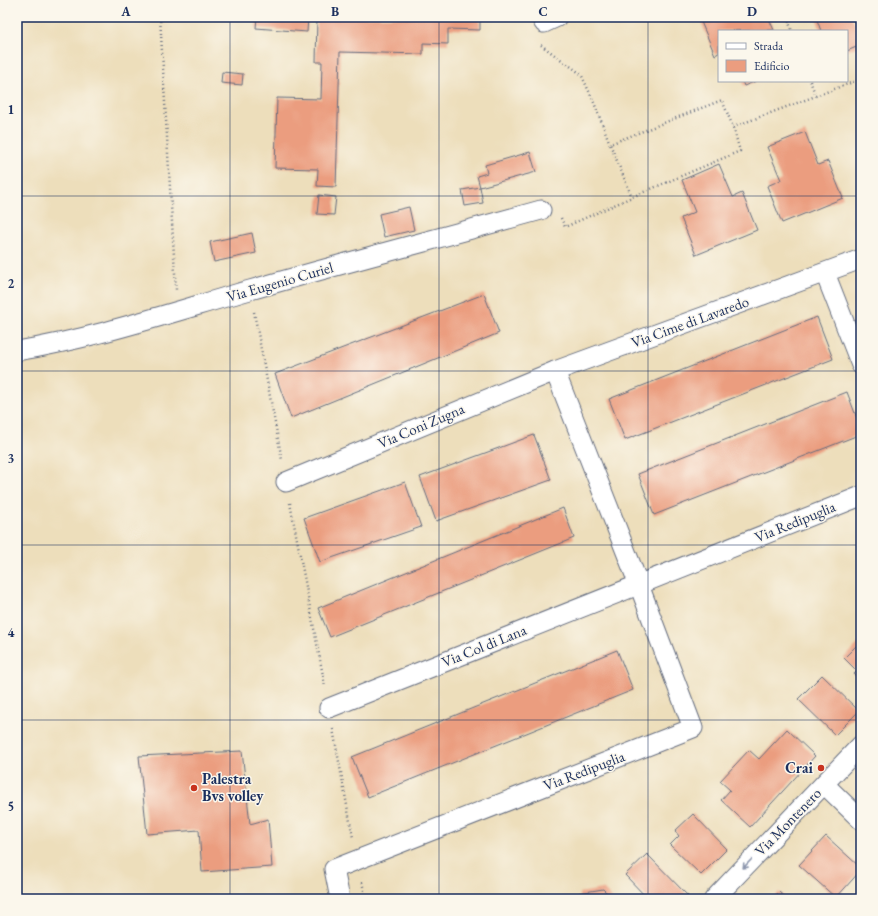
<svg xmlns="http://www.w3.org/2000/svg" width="878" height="916" font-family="'EB Garamond',serif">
<rect width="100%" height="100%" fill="#fbf7ec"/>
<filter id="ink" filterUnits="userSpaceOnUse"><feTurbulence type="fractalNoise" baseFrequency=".025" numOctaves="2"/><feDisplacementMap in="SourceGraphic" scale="8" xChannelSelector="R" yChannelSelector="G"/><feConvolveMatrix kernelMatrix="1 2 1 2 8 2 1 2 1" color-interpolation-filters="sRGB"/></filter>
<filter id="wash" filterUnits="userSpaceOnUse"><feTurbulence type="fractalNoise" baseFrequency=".012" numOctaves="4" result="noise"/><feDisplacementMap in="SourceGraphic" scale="16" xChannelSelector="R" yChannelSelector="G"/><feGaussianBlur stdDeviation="0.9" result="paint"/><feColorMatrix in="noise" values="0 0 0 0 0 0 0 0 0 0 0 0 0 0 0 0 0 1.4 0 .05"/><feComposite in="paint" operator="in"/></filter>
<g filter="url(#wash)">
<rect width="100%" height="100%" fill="#eddebb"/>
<g id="blocks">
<!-- building -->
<g fill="#eb9d7f">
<polygon points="257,17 308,17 307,32 256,28"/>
<polygon points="317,17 480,17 480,30 448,29 448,44 423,43 423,54 340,52 336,187 317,186 318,169 275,168 277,98 321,99 322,62 316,62"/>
<polygon points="699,17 768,17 774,30 719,31 719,53 715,55"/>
<polygon points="816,17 852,17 861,38 861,45 847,51 847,31 821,31"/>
<polygon points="222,72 243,74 242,85 221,83"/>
<polygon points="742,81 756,81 744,86"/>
<polygon points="805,132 818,165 828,161 843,198 782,223 767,186 781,180 767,147"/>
<polygon points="530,152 536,172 480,187 477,176 487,173 485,165"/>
<polygon points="719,164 733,197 742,193 757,230 696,255 681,218 695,212 682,180"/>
<polygon points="480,187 483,203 465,206 462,190"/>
<polygon points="319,195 336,197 334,215 317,214"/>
<polygon points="409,207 414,230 384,237 379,214"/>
<polygon points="252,233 256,253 214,262 210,242"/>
<polygon points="484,294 499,333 291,418 275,374"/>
<polygon points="817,317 833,359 625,440 609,399"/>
<polygon points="847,392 861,429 861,434 654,515 638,474"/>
<polygon points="534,435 551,480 436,521 420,477"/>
<polygon points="405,482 421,527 320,562 304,518"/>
<polygon points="563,508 574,538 330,637 318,608"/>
<polygon points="861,641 861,682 854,674 857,671 844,658"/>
<polygon points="617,650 633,690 368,797 352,757"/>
<polygon points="822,675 859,711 835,735 798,699"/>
<polygon points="787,729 815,756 750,827 721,800 730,790 720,781 749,750 759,759"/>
<polygon points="242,751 250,824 268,819 272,867 202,872 199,830 147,834 139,756"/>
<polygon points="693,814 727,849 701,875 670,845 679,836 675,831"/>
<polygon points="826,836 861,868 861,870 836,898 799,865"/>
<polygon points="647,854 688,896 685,899 648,899 625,875"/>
<polygon points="603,889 613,899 580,899 579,893"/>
<polygon points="779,892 787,899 773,899"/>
</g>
</g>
</g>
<g filter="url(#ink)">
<use href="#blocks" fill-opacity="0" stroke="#646c7f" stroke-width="1"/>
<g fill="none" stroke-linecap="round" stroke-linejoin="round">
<defs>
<g id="minor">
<polyline points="541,17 544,23 557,17"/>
<polyline points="825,273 861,365"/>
<path d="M 17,351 C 96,338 173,312 250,290 C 347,262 444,237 541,210"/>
<polyline points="286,482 555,371 861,259"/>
<polyline points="329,708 861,496"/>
<polyline points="824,784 861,820"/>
<polyline points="340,899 334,869 693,728 639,585 555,371"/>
<polyline points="714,899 861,745"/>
</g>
</defs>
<!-- minor casing -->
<use href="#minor" stroke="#646c7f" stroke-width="21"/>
<!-- path -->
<g stroke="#646c7f" stroke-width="2.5" stroke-dasharray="1 3" stroke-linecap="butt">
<polyline points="160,17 176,290"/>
<polyline points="787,17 792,31"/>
<polyline points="541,45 581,74 593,100 610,144"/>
<polyline points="858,80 861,90"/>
<polyline points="810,81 816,96"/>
<polyline points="733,127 861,79"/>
<polyline points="561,218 565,227 632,197 740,151 733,127 722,100 610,144 632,197"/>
<polyline points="254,312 282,460"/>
<polyline points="290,503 325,686"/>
<polyline points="333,729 353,838"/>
<polyline points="362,882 366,899"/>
</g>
<!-- minor -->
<use href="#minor" stroke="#fff" stroke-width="19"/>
</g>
<!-- one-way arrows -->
<defs><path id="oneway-shaft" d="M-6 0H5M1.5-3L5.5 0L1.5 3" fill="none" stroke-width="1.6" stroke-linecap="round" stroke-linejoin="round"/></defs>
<use stroke="#8d97ae" href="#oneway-shaft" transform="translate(747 864) rotate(134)"/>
</g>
<!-- grid -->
<path fill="none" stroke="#1b2f5e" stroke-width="1" stroke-opacity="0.55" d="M 230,17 L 230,899M 439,17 L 439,899M 648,17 L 648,899M 17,196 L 861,196M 17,371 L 861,371M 17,545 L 861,545M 17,720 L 861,720"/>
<!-- markers -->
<g fill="#c8321e" stroke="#fbf7ec" stroke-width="1.5">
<circle cx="821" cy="768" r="4"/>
<circle cx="194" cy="788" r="4"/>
</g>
<g text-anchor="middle" stroke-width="3" stroke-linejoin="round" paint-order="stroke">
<!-- street labels -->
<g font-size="15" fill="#1b2f5e" stroke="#fbf7ec">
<text transform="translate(280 282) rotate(-16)" y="5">Via Eugenio Curiel</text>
<text transform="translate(690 322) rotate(-20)" y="5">Via Cime di Lavaredo</text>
<text transform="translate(421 426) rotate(-23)" y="5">Via Coni Zugna</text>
<text transform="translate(795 522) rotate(-22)" y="5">Via Redipuglia</text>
<text transform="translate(484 646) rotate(-22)" y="5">Via Col di Lana</text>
<text transform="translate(584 771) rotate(-21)" y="5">Via Redipuglia</text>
<text transform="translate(788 822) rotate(-46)" y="5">Via Montenero</text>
</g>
<!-- poi labels -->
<g font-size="15" font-weight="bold" fill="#1b2f5e" stroke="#fbf7ec" text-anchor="end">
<text x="813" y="773">Crai</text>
<text x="202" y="784" text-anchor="start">Palestra<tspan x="202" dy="17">Bvs volley</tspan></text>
</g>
</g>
<!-- margin -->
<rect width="878" height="916" fill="none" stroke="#fbf7ec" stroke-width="44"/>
<!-- legend -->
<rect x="718" y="30" width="130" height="52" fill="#fbf7ec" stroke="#a1a7b3"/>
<rect x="726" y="43" width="20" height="6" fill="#ffffff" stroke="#a1a7b3"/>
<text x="754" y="50" font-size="12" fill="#1b2f5e">Strada</text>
<rect x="726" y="60" width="20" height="12" fill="#eb9d7f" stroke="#a1a7b3"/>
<text x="754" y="70" font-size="12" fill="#1b2f5e">Edificio</text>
<rect x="22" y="22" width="834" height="872" fill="none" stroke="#1b2f5e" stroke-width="1.5"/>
<g font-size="13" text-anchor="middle" font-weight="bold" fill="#1b2f5e">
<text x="126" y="16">A</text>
<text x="335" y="16">B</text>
<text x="543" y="16">C</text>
<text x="752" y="16">D</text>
<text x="11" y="114">1</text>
<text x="11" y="288">2</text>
<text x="11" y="463">3</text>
<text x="11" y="637">4</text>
<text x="11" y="811">5</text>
</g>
</svg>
